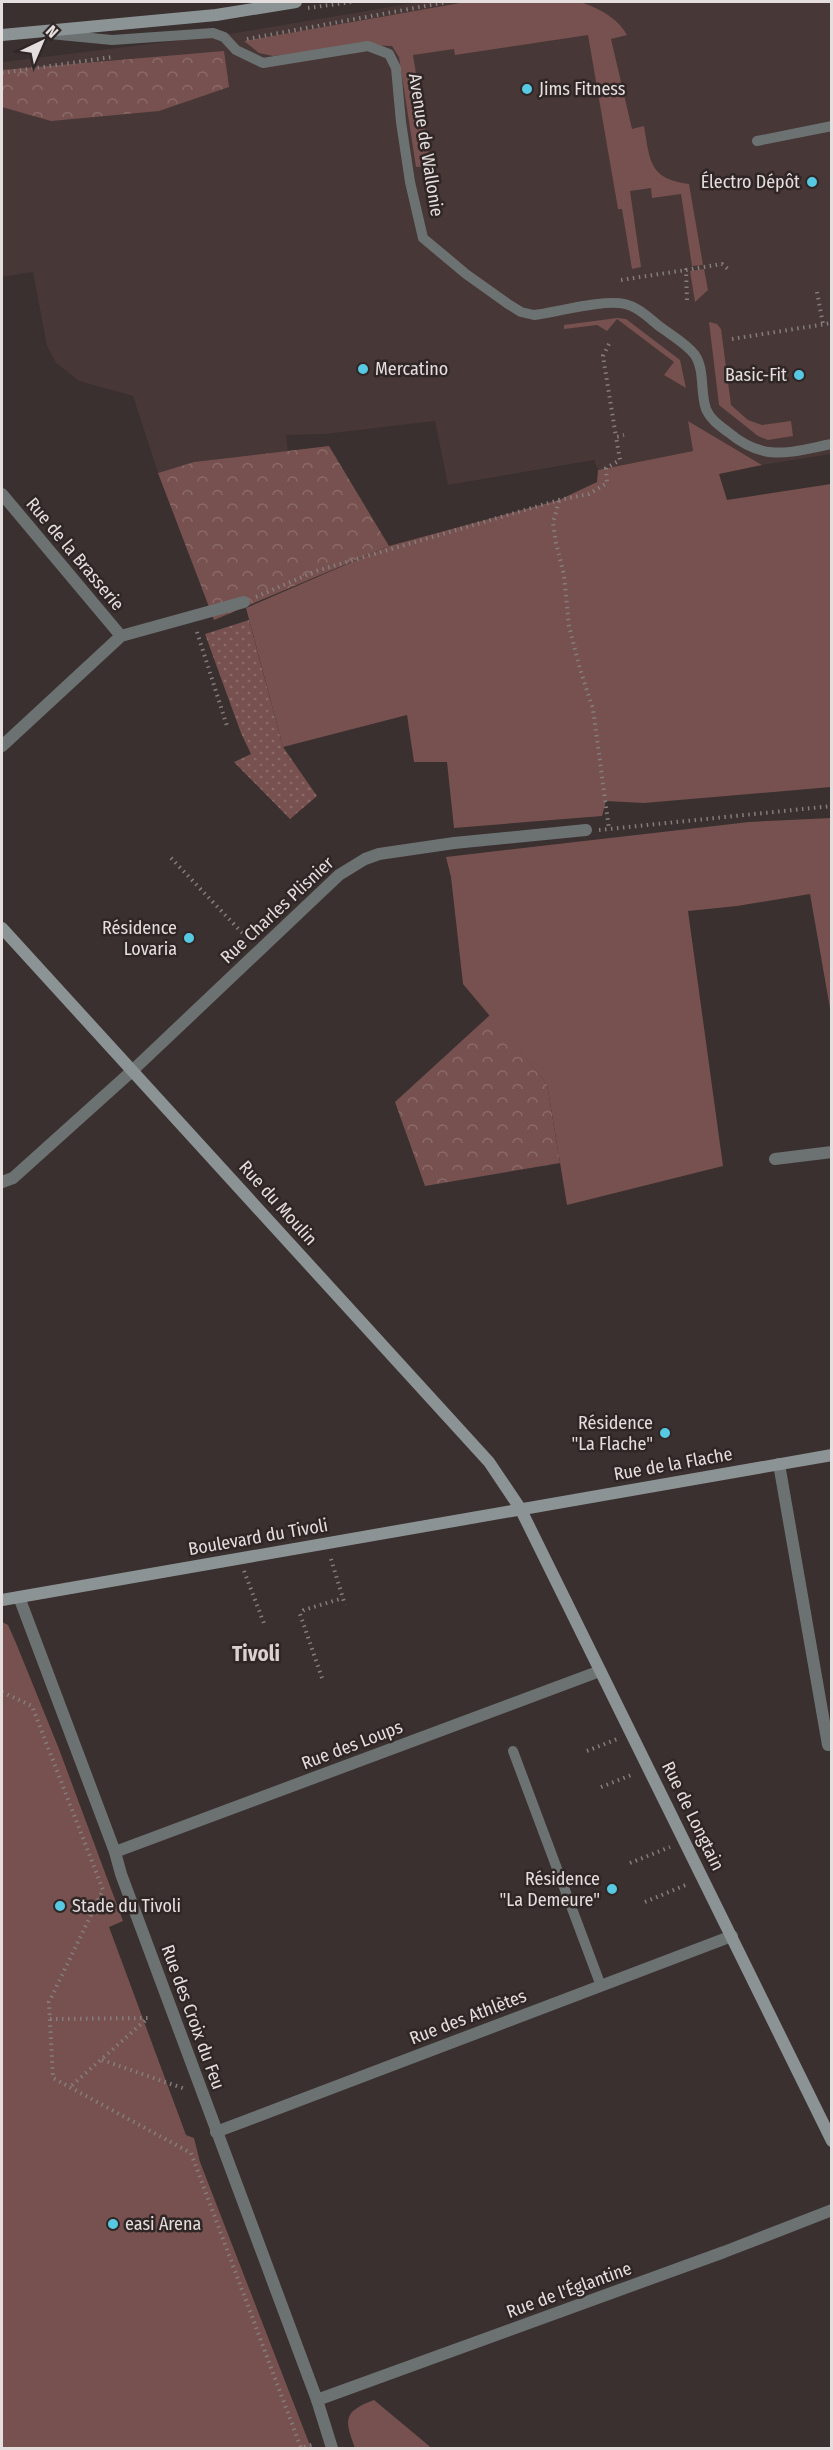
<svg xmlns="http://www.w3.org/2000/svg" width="833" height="2450" font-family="'Fira Sans Condensed',sans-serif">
<defs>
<pattern id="forest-crowns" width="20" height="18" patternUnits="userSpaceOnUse" patternTransform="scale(1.5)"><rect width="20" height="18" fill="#77514f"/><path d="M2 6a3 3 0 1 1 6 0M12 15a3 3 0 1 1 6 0" fill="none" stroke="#8a6a68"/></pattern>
<pattern id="park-dots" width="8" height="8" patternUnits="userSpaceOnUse" patternTransform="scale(1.5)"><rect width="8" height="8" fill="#77514f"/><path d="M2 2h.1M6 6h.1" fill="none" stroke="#8a6a68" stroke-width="1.8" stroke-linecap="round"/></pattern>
</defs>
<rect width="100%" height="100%" fill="#39302f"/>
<!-- built -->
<polygon fill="#473736" points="420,2 831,2 831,454 762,465 688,421 693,451 598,470 594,460 448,485 435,421 325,434 286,435 288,451 194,462 158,473 133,396 79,381 56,363 47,346 33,272 2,277 2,62 223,35"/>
<!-- grass -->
<g fill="#77514f">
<path d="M 466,2 L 580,2 C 597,7 618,18 627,35 L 611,39 L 632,129 L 644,126 C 650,161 649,179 689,184 L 703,265 L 692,266 L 681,194 L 652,198 L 651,188 L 630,191 L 641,267 L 632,269 L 622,209 L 618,209 L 588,35 L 455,55 L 454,49 L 413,55 L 430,160 L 427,166 L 416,167 L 399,57 L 392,46 L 365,45 L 273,56 L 259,53 L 244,41 Z"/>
<polygon points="704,269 708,290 695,302 690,271"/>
<polygon points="617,318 626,319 680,360 686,388 664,375 674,362 617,319 607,331 597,325 564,329 564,325"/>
<polygon points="709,322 717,324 721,329 731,405 748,420 762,425 791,421 793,436 768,440 758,436 719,405"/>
<polygon points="688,421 762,465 719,474 727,500 831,484 831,787 644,803 606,801 602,816 454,828 447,762 414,762 407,715 283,747 246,608 389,546 559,500 597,482 598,470 693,451"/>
<polygon points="831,818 831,1014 810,894 737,906 688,911 723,1166 567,1205 547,1084 463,984 451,877 446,857 749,822"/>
<polygon points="2,1622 8,1625 16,1643 59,1749 123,1921 109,1927 186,2135 194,2138 200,2162 311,2448 2,2448"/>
<path d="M 374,2400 L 428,2445 L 431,2448 L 355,2448 C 345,2420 342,2412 374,2400 Z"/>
</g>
<!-- forest -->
<g fill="url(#forest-crowns)">
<polygon points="224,51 229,87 159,111 51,121 2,107 2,70"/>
<polygon points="329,446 389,546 214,620 158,473 194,462"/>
<polygon points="490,1015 547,1084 560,1163 425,1186 395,1102"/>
</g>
<!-- park -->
<polygon fill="url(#park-dots)" points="249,620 283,747 317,796 290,819 234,762 251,754 241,733 205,634"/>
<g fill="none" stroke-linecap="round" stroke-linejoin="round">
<!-- path -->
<g stroke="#857d7d" stroke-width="4" stroke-dasharray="1.5 4.5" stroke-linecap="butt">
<polyline points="308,8 351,2"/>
<polyline points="247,39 447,2"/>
<polyline points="2,73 112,57"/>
<polyline points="621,280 686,270"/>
<polyline points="817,292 823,324"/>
<polyline points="687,300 686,270 722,264 729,270"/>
<polyline points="732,339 832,323"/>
<polyline points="609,344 603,356 616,437"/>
<polyline points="559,501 553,523 556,543 564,575 569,626 580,669 593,709 609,829"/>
<polyline points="256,597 316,571 559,500 589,494 607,483 606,468 620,460 616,437 624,435"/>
<polyline points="197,632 227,726"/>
<polyline points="599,830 832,806"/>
<polyline points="171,858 249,940"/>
<polyline points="331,1559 345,1605"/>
<polyline points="244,1571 265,1626"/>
<polyline points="322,1678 300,1614 304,1610 343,1598"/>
<polyline points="2,1692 32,1706 103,1890 49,2002 53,2078 191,2153 301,2448 314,2444"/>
<polyline points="587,1751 617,1739"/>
<polyline points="601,1787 634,1774"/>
<polyline points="630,1863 670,1847"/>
<polyline points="645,1902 688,1884"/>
<polyline points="50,2019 148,2018 70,2087"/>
<polyline points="102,2060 185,2089"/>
</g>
<!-- lane -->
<g stroke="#6c7172" stroke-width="10">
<path d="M 50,34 L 112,40 L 213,33 L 224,37 L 236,50 L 263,63 L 368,46 L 389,54 L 396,68 L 401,122 L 410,182 L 423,238 L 466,274 L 508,304 L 521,312 L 534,315 C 557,312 604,299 625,304 C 638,307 649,318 659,326 C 671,335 686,343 695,355 C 705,370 700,392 706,409 C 710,419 720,426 728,432 C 765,463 789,452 832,444"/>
<polyline points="757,141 832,126"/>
<polyline points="513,1751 601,1986"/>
</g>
<!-- street -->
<g stroke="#6c7172" stroke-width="12">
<polyline points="2,494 121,636"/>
<polyline points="2,746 121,636 244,602"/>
<polyline points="775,1159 832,1152"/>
<polyline points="2,1182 13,1178 132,1071 339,875 365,859 379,854 454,843 586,830"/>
<polyline points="779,1464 828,1745"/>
<polyline points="19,1597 115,1852 121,1874 317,2400 332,2448"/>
<polyline points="115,1852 600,1671"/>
<polyline points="216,2132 732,1936"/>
<polyline points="317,2400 724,2252 832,2210"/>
</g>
<!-- secondary -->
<g stroke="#8c9395" stroke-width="12">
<polyline points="2,35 216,15 296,2"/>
<polyline points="2,928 489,1462 520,1508 832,2141"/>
<polyline points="2,1600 832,1455"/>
</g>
</g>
<!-- markers -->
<g fill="#57c9e2" stroke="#2f2625" stroke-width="2">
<circle cx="527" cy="89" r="6"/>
<circle cx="812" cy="182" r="6"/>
<circle cx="363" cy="369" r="6"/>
<circle cx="799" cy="375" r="6"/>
<circle cx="189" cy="938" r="6"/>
<circle cx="665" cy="1433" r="6"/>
<circle cx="612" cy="1889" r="6"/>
<circle cx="60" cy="1906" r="6"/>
<circle cx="113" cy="2224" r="6"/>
</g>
<g text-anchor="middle" stroke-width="5" stroke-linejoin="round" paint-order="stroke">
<!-- poi labels -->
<g font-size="18" fill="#e4dede" stroke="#2f2625" text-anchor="end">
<text x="539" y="95" text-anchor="start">Jims Fitness</text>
<text x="800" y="188">Électro Dépôt</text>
<text x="375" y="375" text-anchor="start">Mercatino</text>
<text x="787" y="381">Basic-Fit</text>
<text x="177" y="934">Résidence<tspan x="177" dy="21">Lovaria</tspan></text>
<text x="653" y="1429">Résidence<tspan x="653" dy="21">"La Flache"</tspan></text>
<text x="600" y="1885">Résidence<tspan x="600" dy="21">"La Demeure"</tspan></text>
<text x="72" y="1912" text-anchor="start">Stade du Tivoli</text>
<text x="125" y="2230" text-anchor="start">easi Arena</text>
</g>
<!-- street labels -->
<g font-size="18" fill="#e4dede" stroke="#2f2625">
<text transform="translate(426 145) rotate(81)" y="6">Avenue de Wallonie</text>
<text transform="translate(75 554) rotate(50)" y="6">Rue de la Brasserie</text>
<text transform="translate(277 910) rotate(-43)" y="6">Rue Charles Plisnier</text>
<text transform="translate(278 1203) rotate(48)" y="6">Rue du Moulin</text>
<text transform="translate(673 1464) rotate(-10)" y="6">Rue de la Flache</text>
<text transform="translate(258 1537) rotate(-10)" y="6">Boulevard du Tivoli</text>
<text transform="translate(352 1745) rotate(-21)" y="6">Rue des Loups</text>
<text transform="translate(693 1816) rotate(64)" y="6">Rue de Longtain</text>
<text transform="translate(193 2017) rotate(70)" y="6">Rue des Croix du Feu</text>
<text transform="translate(468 2017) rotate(-21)" y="6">Rue des Athlètes</text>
<text transform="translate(569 2290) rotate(-20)" y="6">Rue de l'Églantine</text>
</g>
<!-- quarter labels -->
<g font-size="21" font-weight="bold" fill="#ddd1d0" stroke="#2f2625">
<text x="256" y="1661">Tivoli</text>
</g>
</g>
<!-- border -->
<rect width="833" height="2450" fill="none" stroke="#e4dede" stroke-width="6"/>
<!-- north arrow -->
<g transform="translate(42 42) rotate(44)" stroke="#2f2625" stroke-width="4.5" paint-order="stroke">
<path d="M0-4.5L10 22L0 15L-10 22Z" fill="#e4dede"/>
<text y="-9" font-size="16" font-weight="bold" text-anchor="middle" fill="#e4dede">N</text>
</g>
</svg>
